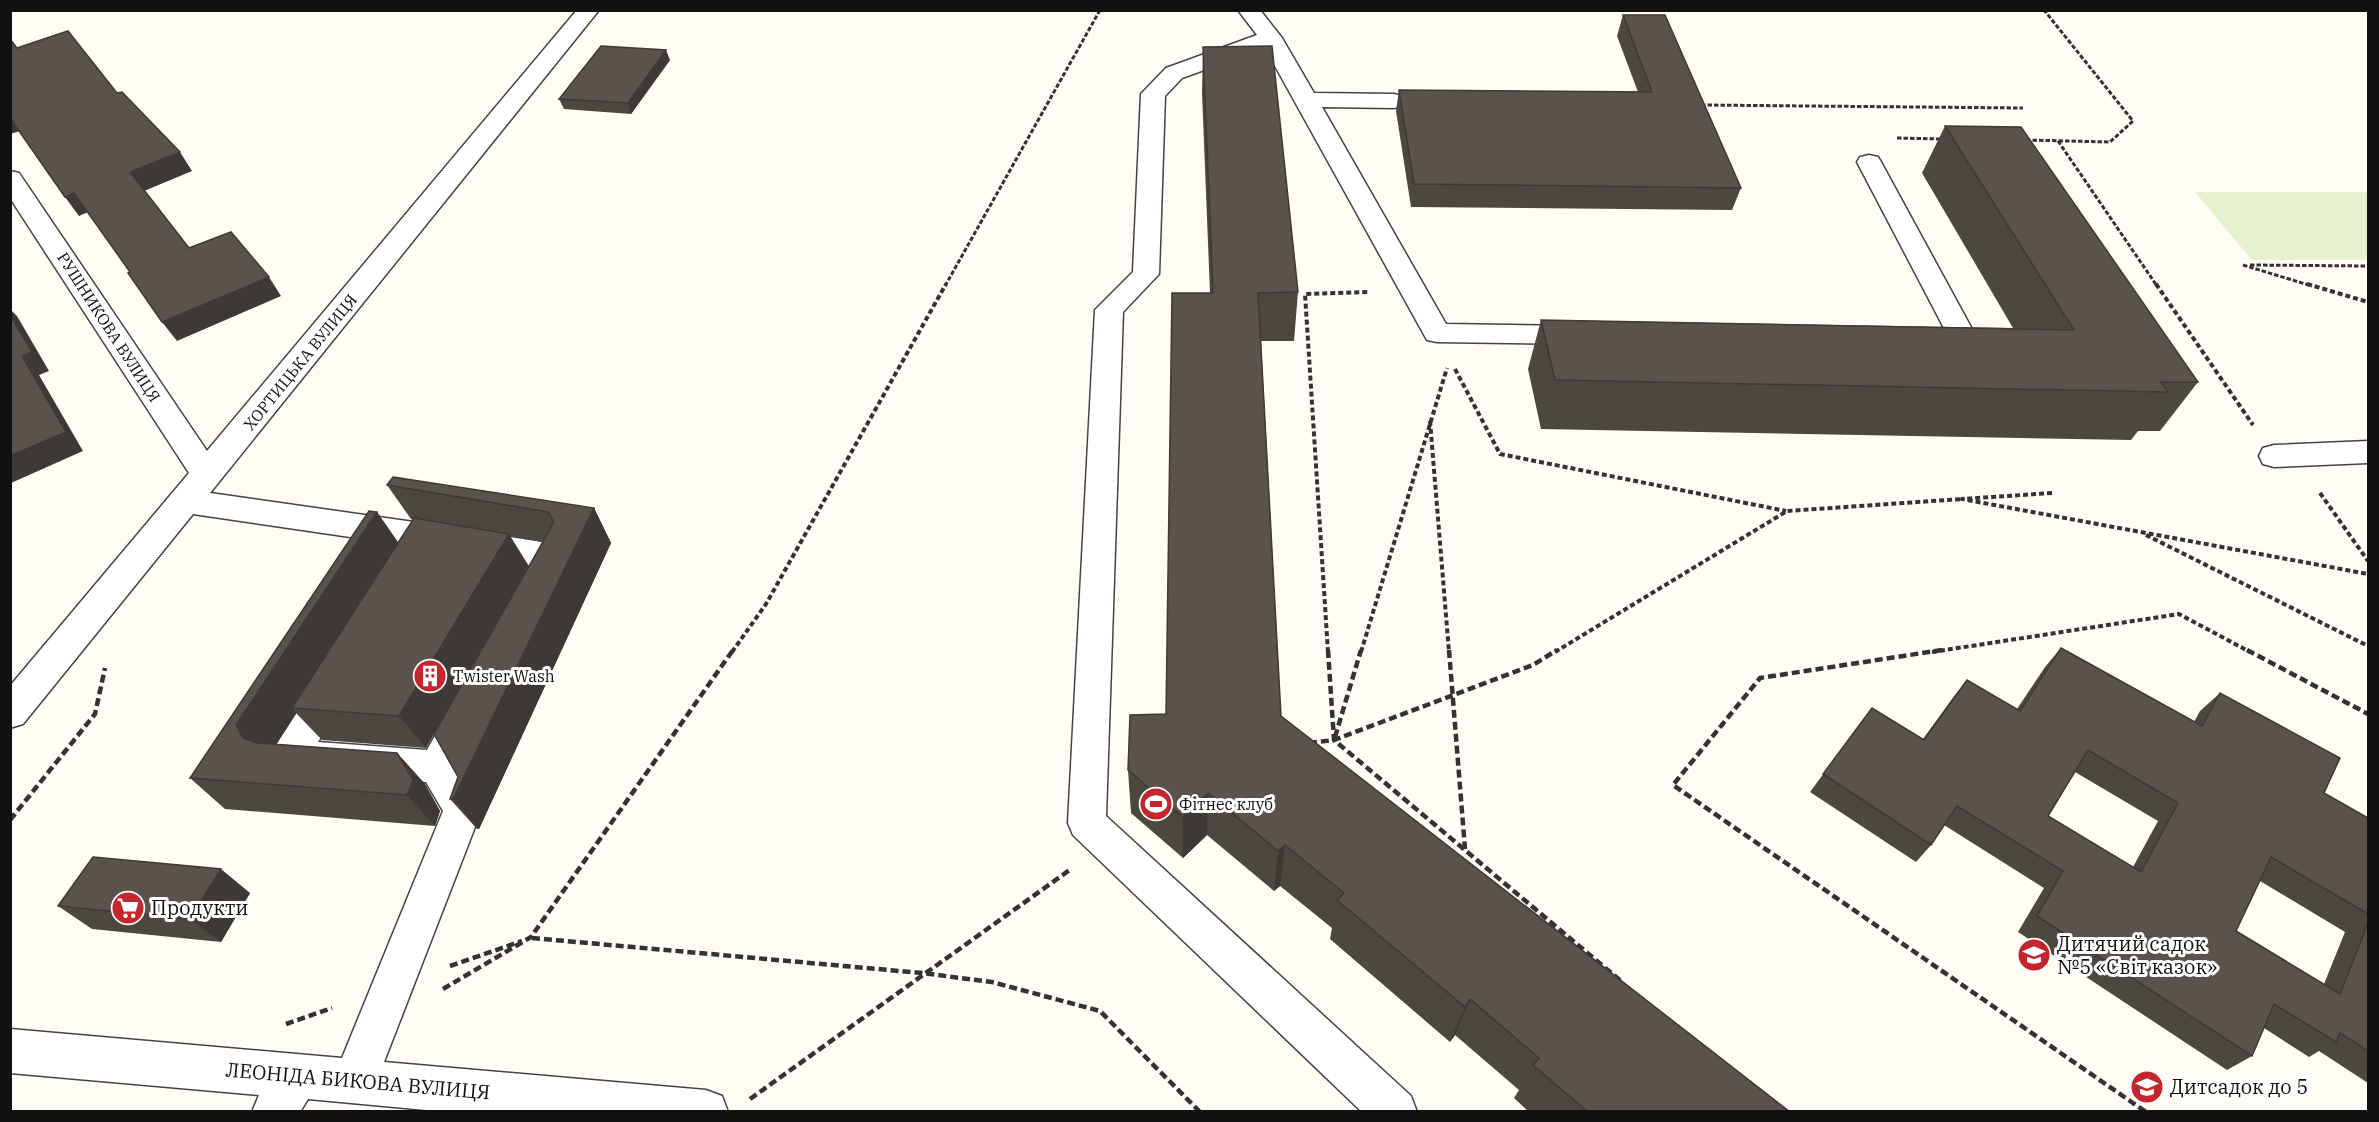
<svg xmlns="http://www.w3.org/2000/svg" width="2379" height="1122" font-family="'IBM Plex Serif',serif">
<rect width="100%" height="100%" fill="#fffdf5"/>
<!-- pitch -->
<polygon fill="#e6f2cf" points="2195,192 2368,192 2368,260 2252,260"/>
<g fill="none" stroke-linecap="round" stroke-linejoin="round">
<defs>
<g id="minor">
<polygon points="577,10 599,10 210,493 428,524 439,527 444,536 430,561 418,564 406,561 402,552 405,545 193,514 23,724 10,728 10,686 189,473 10,198 10,171 19,173 207,451"/>
<polygon points="1238,10 1260,10 1282,38 1314,93 1394,94 1402,96 1406,101 1402,106 1394,108 1322,107 1446,324 1581,326 1591,328 1595,335 1591,342 1581,344 1437,342 1427,340 1265,48 1182,78 1165,96 1159,274 1123,312 1106,816 1411,1096 1417,1112 1362,1112 1073,835 1068,823 1095,310 1133,272 1141,94 1166,68 1257,35"/>
<path d="M 1869,155 L 1878,157 L 1881,162 L 1978,340 L 1974,347 C 1958,351 1938,350 1922,346 L 1918,339 L 1922,332 L 1945,330 L 1857,162 L 1860,157 Z"/>
<polygon points="2368,441 2368,463 2274,467 2263,464 2259,456 2263,448 2274,445"/>
<polygon points="476,532 555,544 567,548 571,557 554,588 542,592 530,588 525,579 533,566 464,553 460,544 464,535"/>
<polygon points="333,672 346,677 351,687 318,742 427,750 454,702 467,698 480,702 485,713 457,766 482,809 384,1062 706,1090 722,1096 728,1112 448,1112 308,1099 300,1112 252,1112 259,1095 10,1073 10,1029 342,1058 443,811 426,782 289,772 276,767 270,756 276,745 320,677"/>
</g>
</defs>
<!-- minor casing -->
<use href="#minor" stroke="#444" stroke-width="3"/>
<!-- path-far2 -->
<g stroke="#333" stroke-width="3" stroke-dasharray="4.5 2" stroke-linecap="butt">
<polyline points="1701,105 2023,108"/>
<polyline points="1897,138 1941,139"/>
<polyline points="2026,140 2110,142 2133,121 2044,10"/>
<polyline points="2058,141 2157,286"/>
<polyline points="2243,265 2312,286"/>
<polyline points="2250,265 2368,266"/>
<polyline points="945,286 1100,10"/>
</g>
<!-- path-far1 -->
<g stroke="#333" stroke-width="4" stroke-dasharray="5 3" stroke-linecap="butt">
<polyline points="2156,284 2253,425"/>
<polyline points="2307,284 2368,302"/>
<polyline points="1455,369 1500,454 1786,511"/>
<polyline points="1430,421 1449,652"/>
<polyline points="2052,493 1962,499 2368,574"/>
<polyline points="2320,493 2368,561"/>
<polyline points="2146,535 2368,646"/>
<polyline points="732,652 766,604 946,284"/>
<polyline points="1328,652 1305,294 1368,292"/>
<polyline points="1361,652 1447,368"/>
<polyline points="1555,652 1787,511 1962,499"/>
<polyline points="1932,652 2179,614 2250,652"/>
</g>
<!-- path -->
<g stroke="#333" stroke-width="4.5" stroke-dasharray="8 4" stroke-linecap="butt">
<polyline points="1328,650 1334,740 1622,982"/>
<polyline points="1449,650 1465,849"/>
<polyline points="1942,650 1760,678 1673,785 2146,1112"/>
<polyline points="2247,650 2368,714"/>
<polyline points="1335,737 1361,650"/>
<polyline points="1309,743 1334,740 1533,665 1557,650"/>
<polyline points="10,820 95,714 105,668"/>
<polyline points="532,938 922,973 992,982 1100,1011 1200,1112"/>
<polyline points="450,966 522,941"/>
<polyline points="443,989 531,937 733,650"/>
<polyline points="286,1024 332,1008"/>
<polyline points="750,1099 1071,869"/>
</g>
<!-- minor -->
<use href="#minor" fill="#fff" fill-rule="evenodd"/>
</g>
<!-- wall -->
<g fill="#4d4742" fill-rule="evenodd">
<polygon points="1623,15 1741,188 1732,210 1411,207 1396,111 1399,90 1638,92 1617,36"/>
<polygon points="1203,47 1298,292 1294,341 1261,341 1281,716 1790,1112 1529,1112 1514,1098 1519,1090 1455,1035 1450,1042 1330,939 1332,928 1280,886 1274,891 1207,835 1183,858 1131,813 1128,770 1166,714 1210,293 1202,93"/>
<polygon points="670,60 631,114 564,109 559,99"/>
<polygon points="1945,126 2198,382 2160,431 2138,431 2131,440 1541,429 1528,369 1541,320 2013,328 1922,173"/>
<path d="M 387,485 L 594,508 L 611,543 L 479,829 L 477,829 L 450,799 L 458,777 L 451,704 L 426,748 L 322,740 L 296,713 L 276,744 L 397,753 L 425,784 L 440,811 L 435,826 L 225,809 L 190,778 L 377,512 L 398,542 L 413,520 L 411,519 ZM 510,536 L 543,542 L 529,566 Z"/>
<path d="M 2061,648 L 2194,722 L 2200,711 L 2220,693 L 2324,793 L 2368,818 L 2368,1083 L 2319,1051 L 2309,1057 L 2264,1028 L 2252,1056 L 2227,1070 L 2018,932 L 2044,888 L 1944,825 L 1931,845 L 1916,862 L 1810,792 L 1872,708 L 1923,739 L 1952,699 L 1967,680 L 2017,709 L 2045,667 ZM 2075,772 L 2158,821 L 2133,867 L 2048,816 ZM 2260,881 L 2345,932 L 2324,984 L 2236,931 Z"/>
<polygon points="250,893 221,942 92,929 58,906"/>
</g>
<!-- shaded-wall -->
<g fill="#3f3936">
<polygon points="666,50 670,60 631,114 628,103"/>
<polygon points="10,118 20,131 10,134"/>
<polygon points="180,152 192,171 144,191 130,172"/>
<polygon points="74,193 88,212 79,216 65,197"/>
<polygon points="269,277 281,296 177,341 162,322"/>
<polygon points="10,309 17,316 49,371 39,375 83,451 11,483 10,482 10,456 22,356 10,315"/>
<polygon points="594,508 611,543 479,829 453,799"/>
<polygon points="377,512 401,547 292,708 296,713 268,757 243,738 236,725"/>
<polygon points="509,534 529,568 426,748 399,716"/>
<polygon points="397,753 425,784 440,811 435,826 407,795"/>
<polygon points="1208,793 1207,835 1183,858 1183,817"/>
<polygon points="1285,845 1280,886 1274,891 1278,851"/>
<polygon points="221,869 250,893 221,942 190,919"/>
<polygon points="1470,999 1455,1035 1450,1042 1465,1007"/>
</g>
<!-- building -->
<g fill="#5a524d" stroke="#3f3936" stroke-width="1.5" fill-rule="evenodd">
<polygon points="1623,15 1665,15 1741,188 1414,184 1399,90 1652,92"/>
<polygon points="68,31 117,93 122,92 180,152 130,172 189,248 231,232 269,277 162,322 128,273 130,272 74,193 65,197 10,118 10,39 17,48"/>
<polygon points="601,46 666,50 628,103 559,99"/>
<polygon points="1272,46 1298,292 1258,293 1281,716 1790,1112 1588,1112 1533,1065 1539,1058 1470,999 1465,1007 1337,900 1344,893 1285,845 1278,851 1208,793 1183,817 1128,770 1130,715 1166,714 1172,293 1213,293 1203,47"/>
<polygon points="1945,126 2021,127 2198,382 2161,382 2168,392 1555,380 1541,320 2074,330"/>
<polygon points="10,315 32,352 22,356 66,432 10,456"/>
<polygon points="393,477 594,508 453,799 450,799 458,777 434,734 554,522 548,512 387,485"/>
<polygon points="369,511 377,512 236,725 243,738 257,743 397,753 413,780 407,795 190,778"/>
<polygon points="414,518 509,534 399,716 292,708"/>
<path d="M 2061,648 L 2202,726 L 2220,693 L 2340,758 L 2324,793 L 2368,818 L 2368,914 L 2271,857 L 2236,931 L 2340,994 L 2368,923 L 2368,1051 L 2340,1033 L 2336,1042 L 2274,1004 L 2252,1056 L 2037,916 L 2063,871 L 1957,806 L 1931,845 L 1823,774 L 1872,708 L 1924,740 L 1967,680 L 2020,711 ZM 2088,750 L 2178,803 L 2141,872 L 2048,816 Z"/>
<polygon points="93,857 221,869 190,919 58,906"/>
</g>
<!-- icons -->
<defs>
<symbol id="building-disc" viewBox="-11 -11 22 22"><circle r="9.5" fill="#c4262e" stroke="#fff"/><path d="M-4-6H4V6H1V3H-1V6H-4ZM-2.5-4.3h1.7v1.8h-1.7ZM.8-4.3h1.7v1.8H.8ZM-2.5-1h1.7V.8h-1.7ZM.8-1h1.7V.8H.8Z" fill="#fff"/></symbol>
<symbol id="stadium-disc" viewBox="-11 -11 22 22"><circle r="9.5" fill="#c4262e" stroke="#fff"/><path d="M0-5a6.5 5 0 1 0 0 10a6.5 5 0 1 0 0-10ZM-3.5-1.8h7v3.6h-7Z" fill="#fff"/></symbol>
<symbol id="supermarket-disc" viewBox="-11 -11 22 22"><circle r="9.5" fill="#c4262e" stroke="#fff"/><path d="M-6-5.5h2.5l.6 2H6L4.5 2H-2.5L-4.4-4H-6ZM-1.5 3.2a1.3 1.3 0 1 0 .1 0ZM3 3.2a1.3 1.3 0 1 0 .1 0Z" fill="#fff"/></symbol>
<symbol id="school-disc" viewBox="-11 -11 22 22"><circle r="9.5" fill="#c4262e" stroke="#fff"/><path d="M0-5L7-2L0 1L-7-2ZM-4 1L0 2.5L4 1V4Q0 6-4 4Z" fill="#fff"/></symbol>
</defs>
<g fill-rule="evenodd">
<use href="#building-disc" x="411" y="657" width="38" height="38"/>
<use href="#stadium-disc" x="1137" y="785" width="38" height="38"/>
<use href="#supermarket-disc" x="109" y="889" width="38" height="38"/>
<use href="#school-disc" x="2015" y="936" width="38" height="38"/>
<use href="#school-disc" x="2128" y="1068" width="38" height="38"/>
</g>
<g text-anchor="middle" stroke-width="6" stroke-linejoin="round" paint-order="stroke">
<!-- street labels -->
<g font-size="16" fill="#111" stroke="#fff">
<text transform="translate(109 327) rotate(57)" y="6">РУШНИКОВА ВУЛИЦЯ</text>
<text transform="translate(300 362) rotate(-51)" y="6">ХОРТИЦЬКА ВУЛИЦЯ</text>
</g>
<!-- poi labels -->
<g font-size="16" fill="#111" stroke="#fff" text-anchor="start">
<text x="453" y="682">Twister Wash</text>
<text x="1179" y="810">Фітнес клуб</text>
</g>
<!-- near-poi labels -->
<g font-size="20" fill="#111" stroke="#fff" text-anchor="start">
<text x="151" y="915">Продукти</text>
<text x="2057" y="951">Дитячий садок<tspan x="2057" dy="23">№5 «Світ казок»</tspan></text>
<text x="2170" y="1094">Дитсадок до 5</text>
</g>
<!-- near-street labels -->
<g font-size="20" fill="#111" stroke="#fff">
<text transform="translate(358 1081) rotate(5)" y="7">ЛЕОНІДА БИКОВА ВУЛИЦЯ</text>
</g>
</g>
<!-- border -->
<rect width="2379" height="1122" fill="none" stroke="#111111" stroke-width="24"/>
</svg>
